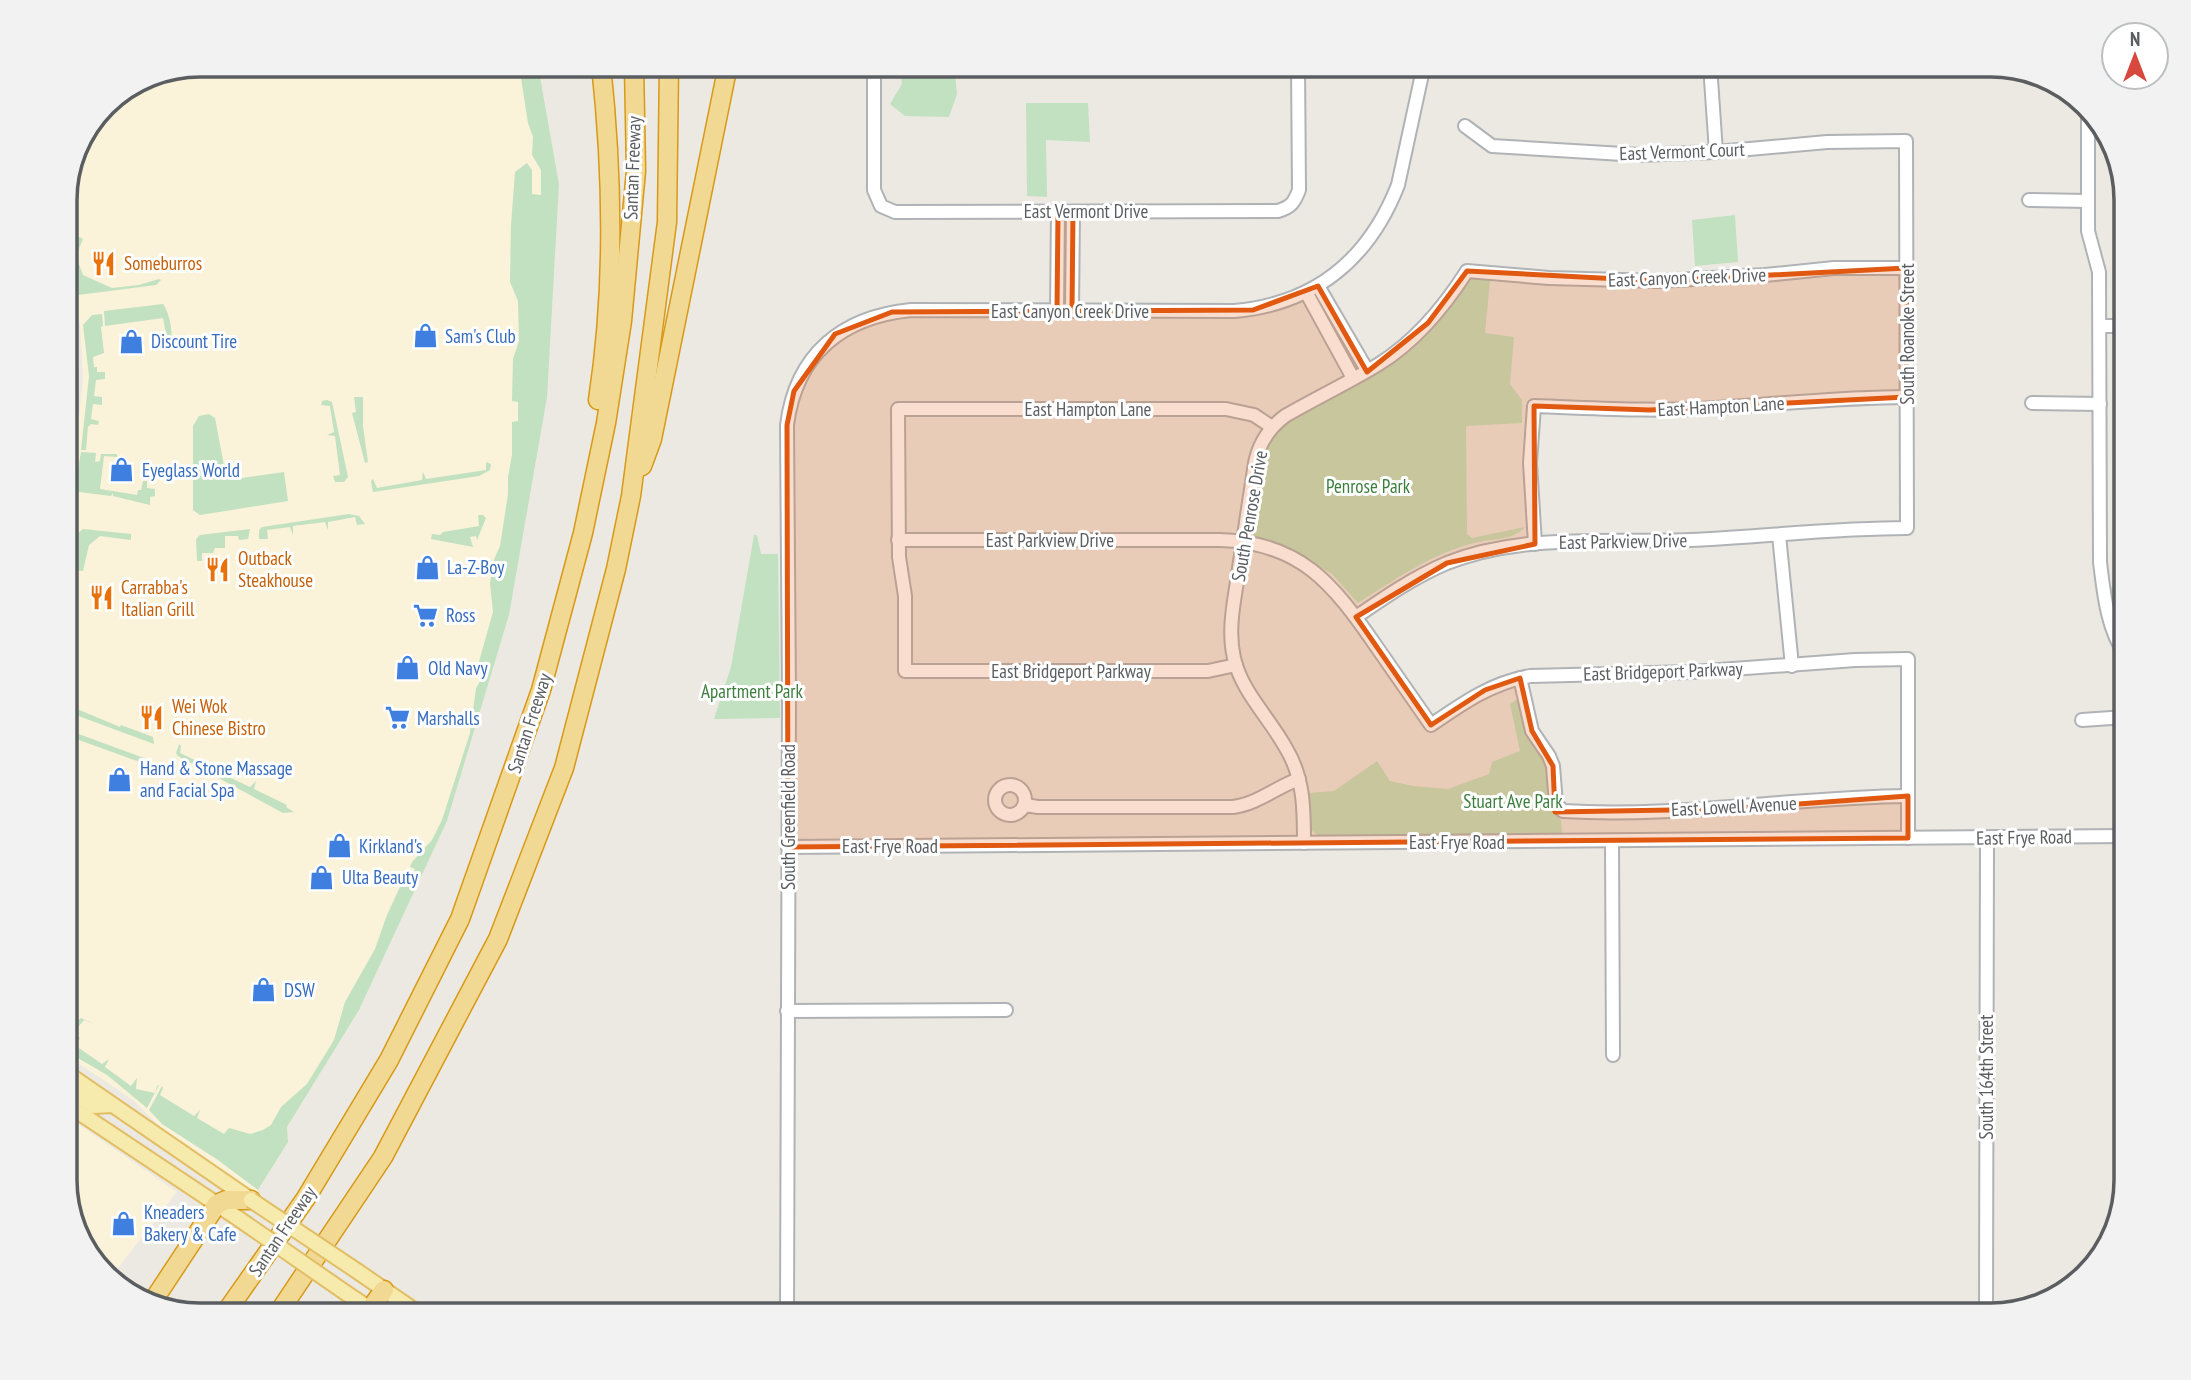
<svg xmlns="http://www.w3.org/2000/svg" width="2191" height="1380" font-family="'PT Sans Narrow',sans-serif">
<rect width="100%" height="100%" fill="#ece9e2"/>
<!-- commercial -->
<g fill="#faf2d9">
<polygon points="200,65 538,65 559,184 509,615 447,821 359,1010 287,1127 288,1142 256,1194 160,1127 133,1100 65,1054 65,584 71,537 72,488 83,377 80,325 65,262 65,191 105,104 148,75"/>
<polygon points="65,1115 177,1192 111,1277 83,1247 65,1189"/>
</g>
<!-- green -->
<g fill="#c1e1c1">
<polygon points="519,65 538,65 559,184 547,397 509,615 447,821 359,1010 287,1127 288,1142 258,1190 218,1160 162,1124 149,1110 162,1086 163,1088 160,1095 194,1116 200,1110 197,1118 224,1134 229,1128 250,1134 263,1130 271,1125 281,1107 307,1084 334,1040 345,1002 375,949 387,915 406,874 412,876 415,869 410,867 412,862 432,840 442,820 470,733 476,688 490,665 486,661 478,665 493,612 490,583 493,562 500,546 508,494 508,477 512,455 512,422 518,421 518,402 512,401 513,359 519,341 518,301 510,282 511,225 515,172 527,163 532,170 532,194 541,195 541,170 532,155 533,137 528,123"/>
<polygon points="899,65 954,65 957,94 949,117 905,116 890,104 902,84"/>
<polygon points="1026,103 1088,103 1090,142 1046,140 1047,197 1027,196"/>
<polygon points="1735,215 1738,262 1695,266 1692,220"/>
<polygon points="79,237 83,239 76,256 83,275 112,288 139,285 159,279 161,280 156,285 78,295 73,291 69,238"/>
<path d="M 1471,278 L 1490,281 L 1485,333 L 1514,337 L 1510,384 L 1522,400 L 1522,423 L 1466,426 L 1467,534 L 1472,538 L 1525,527 C 1512,541 1493,538 1474,543 C 1431,554 1396,579 1358,603 L 1332,574 L 1291,550 L 1254,536 C 1246,510 1262,457 1269,430 L 1359,384 L 1414,347 Z"/>
<path d="M 163,304 C 170,313 175,340 169,349 L 163,318 L 105,326 L 104,311 Z"/>
<polygon points="102,314 103,326 101,327 104,353 93,357 94,367 97,367 97,372 105,372 105,379 96,380 94,396 102,397 102,405 93,404 91,419 99,421 98,425 91,424 88,427 86,450 81,450 89,376 83,325 92,315"/>
<polygon points="354,397 363,397 363,426 368,462 365,463 352,413 356,412"/>
<polygon points="327,400 332,402 348,477 344,482 335,482 333,476 340,475 335,436 327,435 334,432 330,406 321,405 322,401"/>
<polygon points="209,414 215,418 226,476 235,479 284,472 288,501 200,515 193,510 193,426 199,416"/>
<polygon points="81,452 96,453 95,462 100,461 101,454 117,454 117,457 104,456 100,489 137,495 138,490 141,490 143,481 147,481 147,488 155,489 155,496 150,497 150,505 113,496 113,493 111,496 79,492 75,487"/>
<polygon points="486,462 491,464 490,470 479,476 373,492 371,481 373,479 377,488 422,480 423,472 426,479 486,470"/>
<polygon points="349,514 359,516 365,524 357,525 355,517 328,522 328,530 325,522 293,526 293,535 290,527 267,530 268,539 259,539 259,530 262,527"/>
<polygon points="478,515 483,515 486,518 477,540 476,536 470,537 473,547 431,539 432,534 440,535 443,532 479,526"/>
<polygon points="83,529 131,534 131,540 100,536 89,545 83,571 73,570 75,536"/>
<polygon points="250,529 248,539 239,540 238,536 225,536 225,548 215,548 213,553 202,553 202,561 197,561 196,539 200,535"/>
<polygon points="754,535 757,535 761,554 778,554 780,718 714,719 731,667"/>
<polygon points="2109,587 2126,587 2126,639 2112,611"/>
<polygon points="1518,699 1530,741 1546,764 1548,803 1561,821 1562,835 1321,838 1310,829 1309,793 1334,791 1377,761 1390,781 1413,786 1448,789 1489,774 1492,762 1520,751 1510,704"/>
<polygon points="65,704 120,727 121,725 153,737 154,744 65,711"/>
<polygon points="65,729 152,761 151,766 65,735"/>
<polygon points="179,744 181,746 180,753 211,768 217,762 214,770 250,787 256,781 254,789 287,805 286,807 294,812 283,813 178,756 176,753"/>
<polygon points="81,1018 94,1024 84,1020 73,1033 80,1038 76,1046 102,1064 109,1059 105,1067 131,1086 137,1078 136,1089 155,1093 157,1086 159,1085 147,1108 107,1075 66,1051 65,1037 74,1027 74,1024"/>
</g>
<g fill="none" stroke-linecap="round" stroke-linejoin="round">
<defs>
<g id="minor">
<path d="M 874,65 L 874,190 L 881,206 L 895,212 L 1278,211 C 1291,207 1294,203 1299,190 L 1298,65"/>
<polyline points="1710,65 1716,152"/>
<path d="M 2088,111 L 2088,231 L 2099,272 L 2100,562 C 2104,595 2107,628 2126,656"/>
<polyline points="2029,200 2088,201"/>
<polyline points="1318,286 1367,370"/>
<polyline points="1306,292 1353,378"/>
<path d="M 65,308 C 74,368 71,426 65,486"/>
<polyline points="1057,311 1058,212"/>
<polyline points="1072,311 1073,212"/>
<polyline points="2100,326 2126,326"/>
<polyline points="2032,403 2100,404"/>
<polyline points="1779,535 1792,666"/>
<path d="M 898,540 L 1219,540 C 1301,542 1333,584 1376,646 C 1394,672 1413,699 1431,725 C 1463,703 1491,683 1530,676 L 1692,672 L 1855,660 L 1908,659 L 1908,838"/>
<path d="M 1535,544 L 1530,463 L 1534,406 C 1595,408 1655,412 1715,408 C 1780,404 1843,397 1907,397"/>
<path d="M 1356,617 C 1385,597 1414,577 1447,563 C 1523,533 1609,543 1690,540 C 1762,537 1834,528 1907,528 L 1906,141 L 1827,142 L 1716,152 L 1639,155 L 1492,146 L 1465,126"/>
<polyline points="1236,665 1208,671 905,671 905,596 899,557 898,409 1226,409 1254,415 1272,427"/>
<path d="M 1520,678 L 1532,731 L 1549,756 L 1553,766 L 1556,804 L 1563,811 C 1679,818 1793,797 1908,796"/>
<polyline points="2082,720 2126,717"/>
<circle cx="1010" cy="800" r="15"/>
<path d="M 1025,805 L 1038,807 L 1233,807 C 1258,804 1276,787 1299,779"/>
<polyline points="1612,841 1613,1055"/>
<path d="M 1304,843 C 1304,810 1304,779 1287,750 C 1270,718 1242,693 1234,658 C 1227,628 1235,598 1239,568 C 1244,533 1250,498 1255,463 C 1259,443 1269,428 1285,416 C 1316,398 1348,383 1379,364 C 1416,341 1444,307 1467,271 L 1549,278 L 1658,281 L 1765,275 L 1834,268 L 1906,268"/>
<polyline points="788,847 2126,836"/>
<polyline points="787,1011 1006,1010"/>
<path d="M 787,1315 L 789,697 L 787,425 C 796,354 842,317 911,310 L 1234,311 C 1315,304 1369,259 1398,185 L 1424,65"/>
<polyline points="1986,1315 1987,838"/>
</g>
<g id="major">
<polyline points="65,1072 251,1200"/>
<polyline points="65,1086 94,1106 112,1105"/>
<polyline points="65,1103 239,1219"/>
<polyline points="357,1271 421,1315"/>
<polyline points="346,1293 379,1315"/>
</g>
<g id="highway">
<path d="M 598,400 C 615,289 613,176 601,65"/>
<polyline points="642,466 652,439 728,65"/>
<polyline points="153,1301 217,1204 226,1200 251,1200"/>
<polyline points="224,1315 306,1198 389,1060 460,919 541,690 583,533 606,423 622,321 636,171 634,65"/>
<polyline points="277,1315 383,1157 498,939 564,768 616,569 631,496 667,222 669,65"/>
<polyline points="366,1315 384,1290"/>
</g>
</defs>
<!-- minor casing -->
<use href="#minor" stroke="#b0b3b6" stroke-width="16"/>
<!-- major casing -->
<use href="#major" stroke="#e2be65" stroke-width="18"/>
<!-- highway casing -->
<use href="#highway" stroke="#d79917" stroke-width="21"/>
<!-- minor -->
<use href="#minor" stroke="#fff" stroke-width="12"/>
<!-- major -->
<use href="#major" stroke="#f6eaad" stroke-width="14"/>
<!-- highway -->
<use href="#highway" stroke="#f2d993" stroke-width="18"/>
<defs>
<g id="major-bridge">
<polyline points="251,1200 357,1271"/>
<polyline points="239,1219 346,1293"/>
</g>
</defs>
<!-- major-bridge casing -->
<use href="#major-bridge" stroke="#e2be65" stroke-width="18" stroke-linecap="butt"/>
<!-- major-bridge -->
<use href="#major-bridge" stroke="#f6eaad" stroke-width="14"/>
</g>
<!-- marked area -->
<path fill="#e15910" fill-opacity="0.2" stroke="#e15910" stroke-width="5" stroke-linejoin="round" d="M 1058,212 L 1073,212 L 1072,311 L 1253,310 L 1318,286 L 1367,372 L 1428,323 L 1467,271 L 1658,281 L 1906,268 L 1907,397 L 1650,410 L 1534,406 L 1535,544 L 1447,563 L 1356,617 L 1431,725 L 1485,690 L 1520,678 L 1532,731 L 1553,766 L 1555,812 L 1728,809 L 1908,796 L 1908,838 L 788,847 L 787,425 L 794,391 L 835,334 L 892,312 L 1057,311 Z"/>
<!-- icons -->
<defs>
<symbol id="restaurant-bare" viewBox="-9 -9 18 18"><path d="M-5-6h1v4h1v-4h1v4h1v-4h1v5L-1.5 .5V6h-2V.5L-5-1ZM5-6V6H3V1.5H1.5Q1.5-4 5-6Z" fill="#e8710a" stroke="#fff" stroke-width="2.5" paint-order="stroke"/></symbol>
<symbol id="shop-bare" viewBox="-9 -9 18 18"><path d="M-5-2.5h2.3a2.7 3.5 0 0 1 5.4 0H5L5.5 6h-11ZM-1.5-2.5h3a1.5 2.3 0 0 0-3 0Z" fill="#3f7fe0" stroke="#fff" stroke-width="2.5" paint-order="stroke"/></symbol>
<symbol id="supermarket-bare" viewBox="-9 -9 18 18"><path d="M-6-5.5h2.5l.6 2H6L4.5 2H-2.5L-4.4-4H-6ZM-1.5 3.2a1.3 1.3 0 1 0 .1 0ZM3 3.2a1.3 1.3 0 1 0 .1 0Z" fill="#3f7fe0" stroke="#fff" stroke-width="2.5" paint-order="stroke"/></symbol>
</defs>
<g fill-rule="evenodd">
<use href="#restaurant-bare" x="86" y="246" width="35" height="35"/>
<use href="#shop-bare" x="408" y="318" width="35" height="35"/>
<use href="#shop-bare" x="114" y="324" width="35" height="35"/>
<use href="#shop-bare" x="104" y="452" width="35" height="35"/>
<use href="#shop-bare" x="410" y="550" width="35" height="35"/>
<use href="#restaurant-bare" x="200" y="552" width="35" height="35"/>
<use href="#restaurant-bare" x="84" y="580" width="35" height="35"/>
<use href="#supermarket-bare" x="408" y="598" width="35" height="35"/>
<use href="#shop-bare" x="390" y="650" width="35" height="35"/>
<use href="#restaurant-bare" x="134" y="700" width="35" height="35"/>
<use href="#supermarket-bare" x="380" y="700" width="35" height="35"/>
<use href="#shop-bare" x="102" y="762" width="35" height="35"/>
<use href="#shop-bare" x="322" y="828" width="35" height="35"/>
<use href="#shop-bare" x="304" y="860" width="35" height="35"/>
<use href="#shop-bare" x="246" y="972" width="35" height="35"/>
<use href="#shop-bare" x="106" y="1206" width="35" height="35"/>
</g>
<g text-anchor="middle" stroke-width="6" stroke-linejoin="round" paint-order="stroke">
<!-- street labels -->
<g font-size="19" fill="#5b5e61" stroke="#fff">
<text transform="translate(1682 151) rotate(-2)" y="7">East Vermont Court</text>
<text transform="translate(632 168) rotate(-88)" y="7">Santan Freeway</text>
<text x="1086" y="218">East Vermont Drive</text>
<text transform="translate(1687 277) rotate(-2)" y="7">East Canyon Creek Drive</text>
<text x="1070" y="318">East Canyon Creek Drive</text>
<text transform="translate(1907 334) rotate(-90)" y="7">South Roanoke Street</text>
<text transform="translate(1721 406) rotate(-3)" y="7">East Hampton Lane</text>
<text x="1088" y="416">East Hampton Lane</text>
<text transform="translate(1249 516) rotate(-80)" y="7">South Penrose Drive</text>
<text x="1050" y="547">East Parkview Drive</text>
<text transform="translate(1623 541) rotate(-1)" y="7">East Parkview Drive</text>
<text x="1071" y="678">East Bridgeport Parkway</text>
<text transform="translate(1663 671) rotate(-2)" y="7">East Bridgeport Parkway</text>
<text transform="translate(529 723) rotate(-72)" y="7">Santan Freeway</text>
<text transform="translate(1734 806) rotate(-3)" y="7">East Lowell Avenue</text>
<text transform="translate(788 817) rotate(-90)" y="7">South Greenfield Road</text>
<text transform="translate(2024 837) rotate(-1)" y="7">East Frye Road</text>
<text x="1457" y="849">East Frye Road</text>
<text x="890" y="853">East Frye Road</text>
<text transform="translate(1986 1077) rotate(-90)" y="7">South 164th Street</text>
<text transform="translate(282 1231) rotate(-56)" y="7">Santan Freeway</text>
</g>
<!-- food labels -->
<g font-size="19" fill="#c56008" stroke="#fff" text-anchor="start">
<text x="124" y="270">Someburros</text>
<text x="238" y="565">Outback<tspan x="238" dy="22">Steakhouse</tspan></text>
<text x="121" y="594">Carrabba's<tspan x="121" dy="22">Italian Grill</tspan></text>
<text x="172" y="713">Wei Wok<tspan x="172" dy="22">Chinese Bistro</tspan></text>
</g>
<!-- shop labels -->
<g font-size="19" fill="#366cbe" stroke="#fff" text-anchor="start">
<text x="445" y="343">Sam's Club</text>
<text x="151" y="348">Discount Tire</text>
<text x="142" y="477">Eyeglass World</text>
<text x="447" y="574">La-Z-Boy</text>
<text x="446" y="622">Ross</text>
<text x="428" y="675">Old Navy</text>
<text x="417" y="725">Marshalls</text>
<text x="140" y="775">Hand &amp; Stone Massage<tspan x="140" dy="22">and Facial Spa</tspan></text>
<text x="359" y="853">Kirkland's</text>
<text x="342" y="884">Ulta Beauty</text>
<text x="284" y="997">DSW</text>
<text x="144" y="1219">Kneaders<tspan x="144" dy="22">Bakery &amp; Cafe</tspan></text>
</g>
<!-- park labels -->
<g font-size="19" fill="#3d7e3f" stroke="#fff">
<text x="1368" y="493">Penrose Park</text>
<text x="752" y="698">Apartment Park</text>
<text x="1513" y="808">Stuart Ave Park</text>
</g>
</g>
<!-- crop -->
<path d="M0 0H2191V1380H0ZM200 77H1991A123 123 0 0 1 2114 200V1180A123 123 0 0 1 1991 1303H200A123 123 0 0 1 77 1180V200A123 123 0 0 1 200 77Z" fill="#f2f2f2" fill-rule="evenodd"/>
<path fill="none" stroke="#5b5e61" stroke-width="3.5" d="M200 77H1991A123 123 0 0 1 2114 200V1180A123 123 0 0 1 1991 1303H200A123 123 0 0 1 77 1180V200A123 123 0 0 1 200 77Z"/>
<!-- north arrow -->
<g transform="translate(2135 56)"><circle r="33" fill="#ffffff" stroke="#bdbfc0" stroke-width="2"/>
<path d="M0-5L12 26L0 18L-12 26Z" fill="#d7483d"/>
<text y="-10" font-size="19" font-weight="bold" text-anchor="middle" fill="#5b5e61">N</text>
</g>
</svg>
